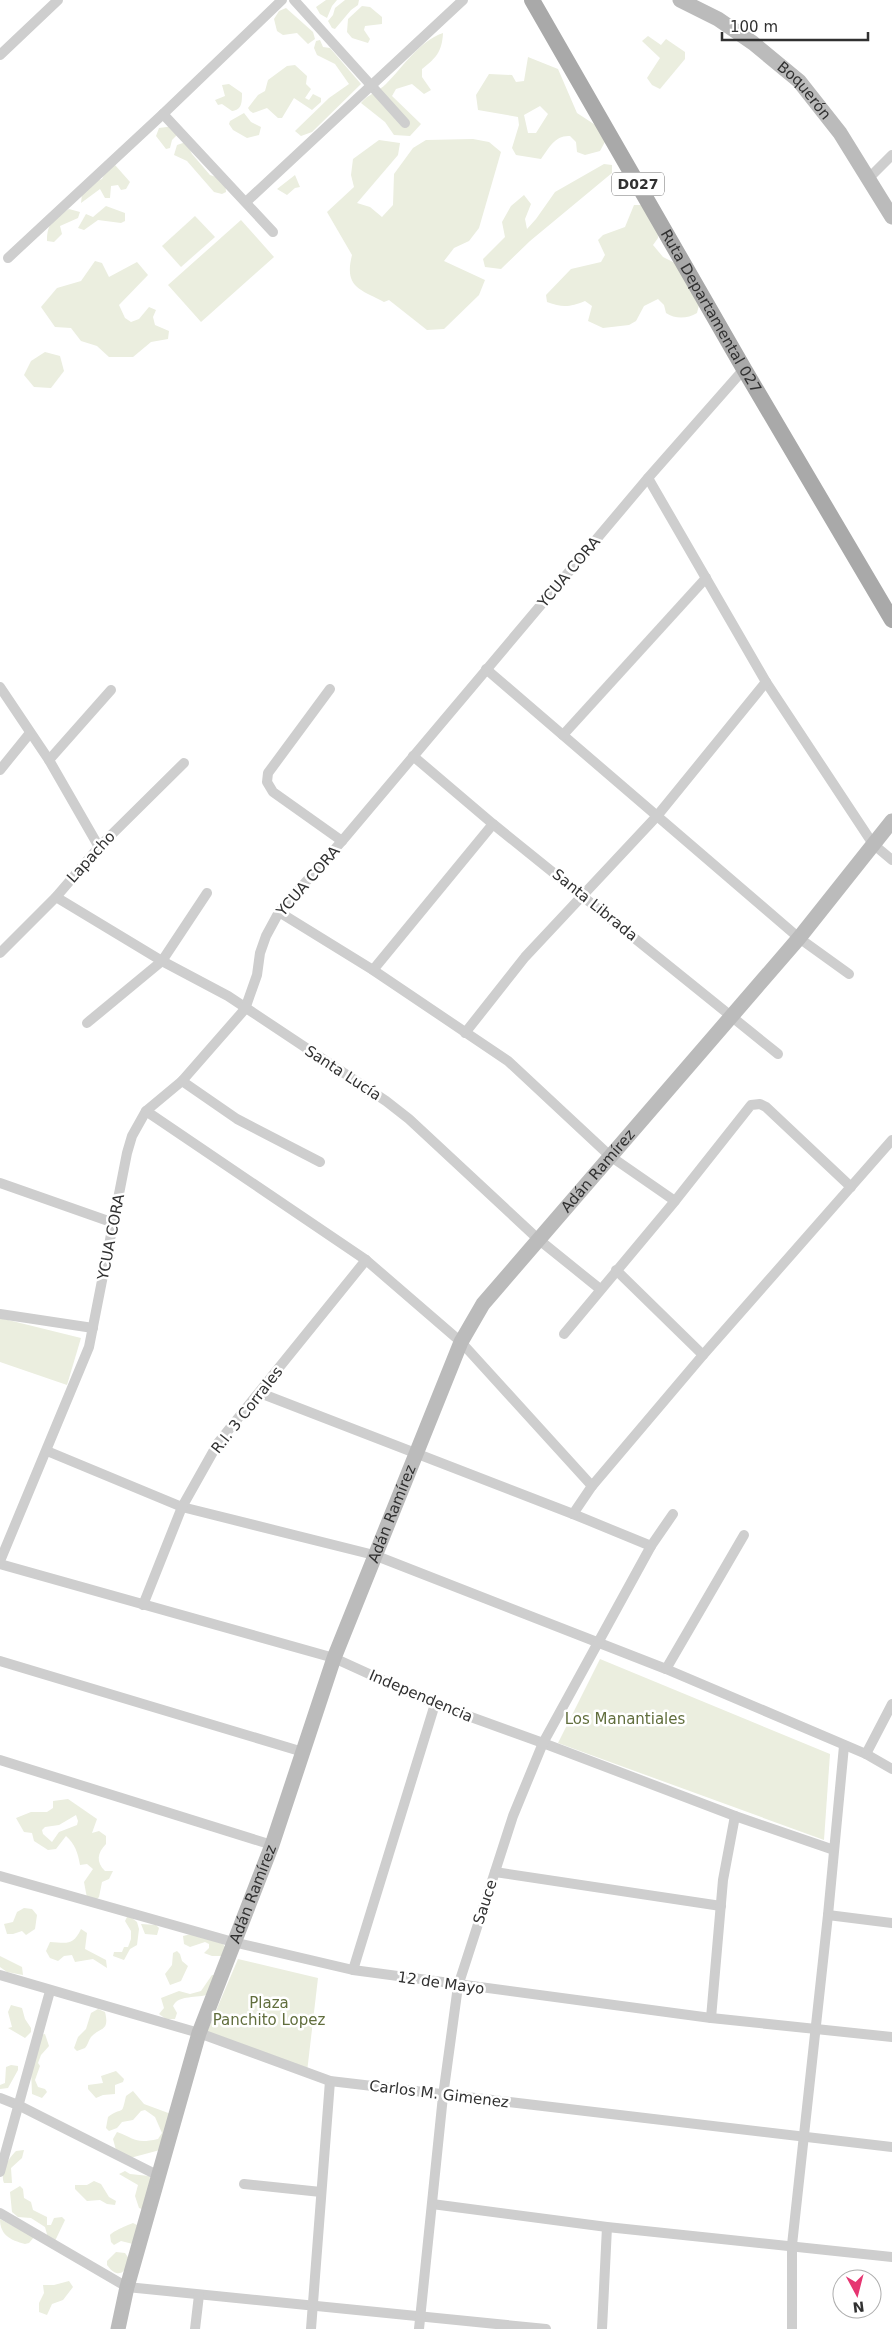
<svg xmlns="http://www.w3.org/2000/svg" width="892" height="2329" font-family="'DejaVu Sans',sans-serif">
<rect width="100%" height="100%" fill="#fff"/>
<!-- green -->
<g fill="#ebeedf" fill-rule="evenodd">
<polygon points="326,0 337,0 332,6 327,18 320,14 316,7"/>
<polygon points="345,0 359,0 358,5 351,10 335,29 332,28 328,21 333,15 335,8"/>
<polygon points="362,6 370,7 382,17 382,24 365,26 364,30 370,39 368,43 352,38 347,32 348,19"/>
<polygon points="286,8 313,32 315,39 308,44 297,33 283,35 277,31 274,19 279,11"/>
<path d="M 443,33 C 442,52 436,58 422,69 L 422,77 L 431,90 L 424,94 L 412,84 L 396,89 L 392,96 L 421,124 L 410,136 L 394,135 L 385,122 L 361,103 C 368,94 378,92 386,84 C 404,66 418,42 443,33 Z"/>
<polygon points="648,36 661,45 666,39 685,52 685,59 660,89 652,85 647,78 660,58 642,41"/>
<polygon points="320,40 323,47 330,48 361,84 312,132 301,136 295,131 329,98 349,84 335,64 317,55 314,48 316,41"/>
<path d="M 528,57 L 558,69 L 577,113 L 603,130 L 607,138 L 600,151 L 585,155 L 577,152 L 576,142 L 570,136 C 555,135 549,148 541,159 L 516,155 L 512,148 L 519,125 L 518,117 L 478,110 L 476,95 L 489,74 L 512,75 L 516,82 L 524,81 ZM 540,106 L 548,114 L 536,133 L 528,133 L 524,115 Z"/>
<polygon points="295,65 307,76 306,84 311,89 305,98 309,100 313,94 321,98 321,102 312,110 294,98 282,118 278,118 267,108 253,113 250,111 248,108 258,95 265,91 268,80 287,66"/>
<path d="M 229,84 L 242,93 C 242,102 242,110 232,111 L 222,104 L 218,105 L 215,100 L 225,96 L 222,85 Z"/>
<polygon points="244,113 251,122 261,127 259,135 247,138 233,130 229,124 230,121"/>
<polygon points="174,126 180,132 172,140 170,148 166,149 156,136 159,128"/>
<path d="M 473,139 L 489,142 L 501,152 L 479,228 L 469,241 L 454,248 L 444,261 L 485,280 L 479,295 L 444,329 L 427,330 L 389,300 L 384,302 C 359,289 344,287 352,255 L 327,212 L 354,187 L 351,175 L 353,159 L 379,140 L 400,143 L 398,155 L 357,203 L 370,207 L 382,217 L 393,205 L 394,174 L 413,148 L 426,140 Z"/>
<polygon points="186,142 192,154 210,175 225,180 226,192 222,194 214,192 187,161 174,155 177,145"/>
<polygon points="604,164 612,165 612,173 530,241 501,269 485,267 483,259 505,237 502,222 511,206 524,195 531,204 525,219 527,229 536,219 555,192"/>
<polygon points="115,165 130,182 126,189 121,190 118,185 111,186 110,198 105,198 100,189 81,203 83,186 102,179 106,171"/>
<polygon points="295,175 300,187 295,188 287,195 277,189"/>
<path d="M 634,205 L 641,205 L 657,222 L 658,238 L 653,245 L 663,257 L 677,264 L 699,305 L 697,313 C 687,319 675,319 666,313 L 664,305 L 658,299 L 644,306 L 636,321 L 629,325 L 603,328 L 588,321 L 592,306 L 585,301 C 570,307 563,308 547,302 L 546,295 L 571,269 L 601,262 L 605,255 L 598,240 L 603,235 L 625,227 Z"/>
<polygon points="106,206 125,213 125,221 121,223 98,220 84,230 78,228 86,214 93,217"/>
<path d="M 69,209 L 80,212 L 78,218 L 60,226 L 62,234 L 54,242 L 47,241 C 47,223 54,217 69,209 Z"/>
<polygon points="195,216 215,237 181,267 162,246"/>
<polygon points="241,220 274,257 201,322 168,285"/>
<polygon points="95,261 102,263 109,277 137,262 148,275 119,305 125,318 131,322 139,319 149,307 156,310 153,317 155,325 169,331 168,339 151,342 133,357 109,357 97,346 81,341 71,328 55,327 41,307 57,288 81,281"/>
<polygon points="45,352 60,356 64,371 51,388 34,387 24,375 31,361"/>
<polygon points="0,1318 81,1338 67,1385 0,1362"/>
<polygon points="600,1659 830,1754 824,1840 558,1743"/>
<path d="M 68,1799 L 97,1819 L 92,1833 L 99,1831 L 106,1836 L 106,1844 C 97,1853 96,1862 105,1871 L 113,1871 L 109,1879 L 102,1882 L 99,1897 L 93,1903 L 87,1898 L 84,1882 L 93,1869 L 87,1864 L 80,1865 C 78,1853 75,1844 66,1836 L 56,1849 L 48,1850 L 34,1841 L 32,1833 L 24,1832 L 16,1818 L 31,1812 L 47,1812 L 53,1808 L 53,1801 ZM 76,1815 L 78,1821 L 77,1825 L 59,1832 L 52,1842 L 43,1834 L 42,1830 L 45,1827 L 59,1825 Z"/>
<polygon points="24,1908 32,1909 37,1915 35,1929 26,1935 22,1931 13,1934 7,1934 4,1924 13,1922 17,1912"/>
<polygon points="128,1915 137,1922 139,1929 137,1945 130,1949 124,1960 113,1956 114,1952 122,1952 124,1947 128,1947 131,1939 131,1931 125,1921"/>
<polygon points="141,1924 156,1925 159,1928 157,1935 145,1934"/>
<path d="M 81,1929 L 87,1933 L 85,1949 L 106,1960 L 107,1968 L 93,1959 L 75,1962 L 72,1955 L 64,1956 L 58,1961 L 50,1958 L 46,1951 L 50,1942 C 67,1943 73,1946 81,1929 Z"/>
<polygon points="191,1934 223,1944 226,1948 224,1956 212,1956 204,1953 209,1948 209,1944 205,1942 190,1947 184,1944 183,1936"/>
<polygon points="177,1951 180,1954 182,1961 188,1966 181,1981 170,1985 165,1974 172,1965 173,1953"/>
<polygon points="0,1956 22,1967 23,1975 7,1972 0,1967"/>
<polygon points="238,1959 318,1978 307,2072 204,2039"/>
<path d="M 212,1975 L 216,1975 L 209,1994 C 197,1999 179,1994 173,2006 L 177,2013 L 175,2019 L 166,2019 L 159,2014 L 164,2008 L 161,1998 L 179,1991 L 190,1994 L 201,1991 Z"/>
<polygon points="11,2005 22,2008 25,2019 31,2028 31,2032 25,2038 8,2028 12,2027 8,2012"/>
<path d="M 98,2009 L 105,2012 C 110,2032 100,2027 91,2037 C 88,2041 88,2045 85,2048 L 77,2051 L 74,2048 L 78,2037 L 86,2029 L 91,2013 Z"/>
<polygon points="45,2034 49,2046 41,2055 38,2063 40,2066 35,2080 38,2087 45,2089 47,2092 42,2098 32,2094 31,2070 40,2035"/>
<polygon points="11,2065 18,2066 18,2070 8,2088 0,2089 0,2085 5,2083 6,2067"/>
<polygon points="116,2071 124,2079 123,2082 115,2085 115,2094 103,2095 96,2098 88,2089 88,2085 103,2083 101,2076"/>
<path d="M 133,2091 L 144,2104 L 171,2114 L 160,2150 L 130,2158 L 116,2150 L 113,2139 L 117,2132 C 136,2139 135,2144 158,2139 L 162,2133 L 155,2117 L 145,2110 L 141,2111 L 133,2120 L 122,2122 L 117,2128 L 109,2131 L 106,2128 L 108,2117 C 124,2105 121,2118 126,2096 Z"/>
<path d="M 24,2150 L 22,2158 L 11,2168 L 12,2183 L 4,2183 C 0,2172 8,2159 16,2151 Z"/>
<polygon points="125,2171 130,2174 149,2176 151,2179 142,2209 139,2208 135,2196 138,2185 119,2174"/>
<polygon points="94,2181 101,2184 109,2197 116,2201 115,2205 107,2204 100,2200 87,2201 75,2189 75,2185 87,2185"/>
<polygon points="20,2186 23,2189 24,2198 31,2202 33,2210 47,2217 47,2225 51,2225 54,2218 62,2217 65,2220 55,2241 48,2238 45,2227 31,2218 18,2217 12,2212 10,2192"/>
<path d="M 0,2219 L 34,2237 L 29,2243 L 25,2244 C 10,2240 0,2235 0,2219 Z"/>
<path d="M 133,2223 L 137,2225 L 133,2244 L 121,2241 L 114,2245 L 111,2242 L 110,2235 C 113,2231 130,2224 133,2223 Z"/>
<path d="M 116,2252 L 125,2253 L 130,2260 C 125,2274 117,2279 107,2265 L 107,2261 Z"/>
<polygon points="69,2281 73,2287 63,2300 52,2304 47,2315 39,2312 39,2303 44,2293 43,2285 54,2285"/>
</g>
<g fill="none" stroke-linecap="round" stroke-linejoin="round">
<!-- street -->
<g stroke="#cecece" stroke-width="10">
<polyline points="294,0 405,123"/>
<polyline points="0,55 58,0"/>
<polyline points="163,114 273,232"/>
<polyline points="869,178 892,155"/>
<polyline points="246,202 463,0"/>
<polyline points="8,258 163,114 282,0"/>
<polyline points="648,478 766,682 873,844 892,860"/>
<polyline points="486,669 799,938 849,974"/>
<polyline points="0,687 49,760 99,847"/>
<polyline points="330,689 268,773 267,782 273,792 342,841"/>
<polyline points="563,735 706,578"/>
<polyline points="413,756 493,824 778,1054"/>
<polyline points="49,760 111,690"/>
<polyline points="0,770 30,733"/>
<polyline points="56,897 162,961 228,996 386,1101 409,1119 538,1239 600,1289"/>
<polyline points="279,912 373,970 508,1061 610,1156 675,1201"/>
<polyline points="0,953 56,897 99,847 184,763"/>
<polyline points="373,970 493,824"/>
<polyline points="87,1023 162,961 207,893"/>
<polyline points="465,1033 525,957 657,816 766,682"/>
<polyline points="182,1081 237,1119 320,1162"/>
<polyline points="146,1111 366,1260 461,1342 592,1486"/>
<polyline points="0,1183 114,1223"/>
<polyline points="616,1270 703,1355"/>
<polyline points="0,1314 93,1328"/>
<polyline points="564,1334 675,1201 751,1105 760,1104 766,1107 851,1187"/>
<polyline points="260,1393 573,1514 651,1546"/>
<polyline points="47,1451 182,1507 374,1555 666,1669 866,1754 892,1769"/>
<polyline points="573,1514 592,1486 703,1355 892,1140"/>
<polyline points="0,1561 89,1347 127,1153 132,1136 146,1111 182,1081 245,1009 257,975 260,953 266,936 279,912 342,841 648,478 744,369"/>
<polyline points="0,1564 334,1658 435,1704 543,1743 735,1816 834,1850"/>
<polyline points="143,1605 182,1507 218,1443 366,1260"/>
<polyline points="0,1661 303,1752"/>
<polyline points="666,1669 744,1535"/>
<polyline points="866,1754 892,1704"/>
<polyline points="0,1760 272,1845"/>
<polyline points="495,1872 721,1906"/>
<polyline points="0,1876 233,1942 353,1970 711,2018 892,2037"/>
<polyline points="828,1915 892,1923"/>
<polyline points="353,1970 435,1704"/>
<polyline points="0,1975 199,2033 330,2081 892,2147"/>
<polyline points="711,2018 723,1880 735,1816"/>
<polyline points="0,2098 18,2105 159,2176"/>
<polyline points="0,2172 50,1991"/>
<polyline points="244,2184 321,2192"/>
<polyline points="432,2204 607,2227 892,2257"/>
<polyline points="0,2213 127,2287 546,2329"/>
<polyline points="195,2329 199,2295"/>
<polyline points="311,2329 330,2081"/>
<polyline points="419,2329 443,2096 458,1986 513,1816 543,1743 651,1546 673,1514"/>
<polyline points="602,2329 607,2227"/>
<polyline points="792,2329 792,2245 828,1915 844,1746"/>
</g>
<!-- secondary -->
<g stroke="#bbb" stroke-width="15">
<path id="s1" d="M 680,0 L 718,19 L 753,43 L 799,81 L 840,133 L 892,217"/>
<path id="s2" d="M 118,2329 L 127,2287 L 199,2033 L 272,1845 L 334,1658 L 461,1342 L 483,1304 L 799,938 L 892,821"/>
</g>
<!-- primary -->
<path stroke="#a9a9a9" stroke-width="16" id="s3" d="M 532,0 L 744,369 L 892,620"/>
</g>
<g text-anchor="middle" stroke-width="5" stroke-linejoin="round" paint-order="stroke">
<!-- shield labels -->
<rect fill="#fff" stroke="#6f6f6f" stroke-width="1" x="612" y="172.5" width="52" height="23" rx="4"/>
<g font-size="14" font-weight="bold" fill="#313131">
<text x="638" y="189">D027</text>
</g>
<!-- street labels -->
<g font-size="15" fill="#313131" stroke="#fff">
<text dy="5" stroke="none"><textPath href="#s1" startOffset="155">Boquerón</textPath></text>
<text dy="5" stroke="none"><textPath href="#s3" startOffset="359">Ruta Departamental 027</textPath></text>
<text transform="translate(569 572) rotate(-50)" y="5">YCUA CORA</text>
<text transform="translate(91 857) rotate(-48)" y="5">Lapacho</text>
<text transform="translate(308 881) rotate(-49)" y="5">YCUA CORA</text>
<text transform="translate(595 905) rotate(39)" y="5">Santa Librada</text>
<text transform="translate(343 1073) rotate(33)" y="5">Santa Lucía</text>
<text dy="5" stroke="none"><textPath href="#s2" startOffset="1266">Adán Ramírez</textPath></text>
<text transform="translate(111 1237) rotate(-79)" y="5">YCUA CORA</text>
<text transform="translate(247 1410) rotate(-52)" y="5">R.I. 3 Corrales</text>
<text dy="5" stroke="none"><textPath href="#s2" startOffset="861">Adán Ramírez</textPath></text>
<text transform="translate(421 1696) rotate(23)" y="5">Independencia</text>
<text dy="5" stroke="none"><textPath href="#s2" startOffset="456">Adán Ramírez</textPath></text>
<text transform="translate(485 1902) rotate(-72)" y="5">Sauce</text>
<text transform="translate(441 1983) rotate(8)" y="5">12 de Mayo</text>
<text transform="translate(439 2094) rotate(7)" y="5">Carlos M. Gimenez</text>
</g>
<!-- park labels -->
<g font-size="15" fill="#616e3d" stroke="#fff">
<text x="625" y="1724">Los Manantiales</text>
<text x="269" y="2008">Plaza<tspan x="269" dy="17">Panchito Lopez</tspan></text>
</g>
</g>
<!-- north arrow -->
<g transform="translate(857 2294) rotate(173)"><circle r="24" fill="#ffffff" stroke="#adadad"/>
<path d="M0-4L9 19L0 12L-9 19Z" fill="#e63571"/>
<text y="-8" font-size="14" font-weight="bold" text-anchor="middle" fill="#313131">N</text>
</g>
<!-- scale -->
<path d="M722 32v8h146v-8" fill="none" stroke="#313131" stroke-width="2.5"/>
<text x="730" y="32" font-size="15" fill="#313131" stroke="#ffffff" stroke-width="4" paint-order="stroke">100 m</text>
</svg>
